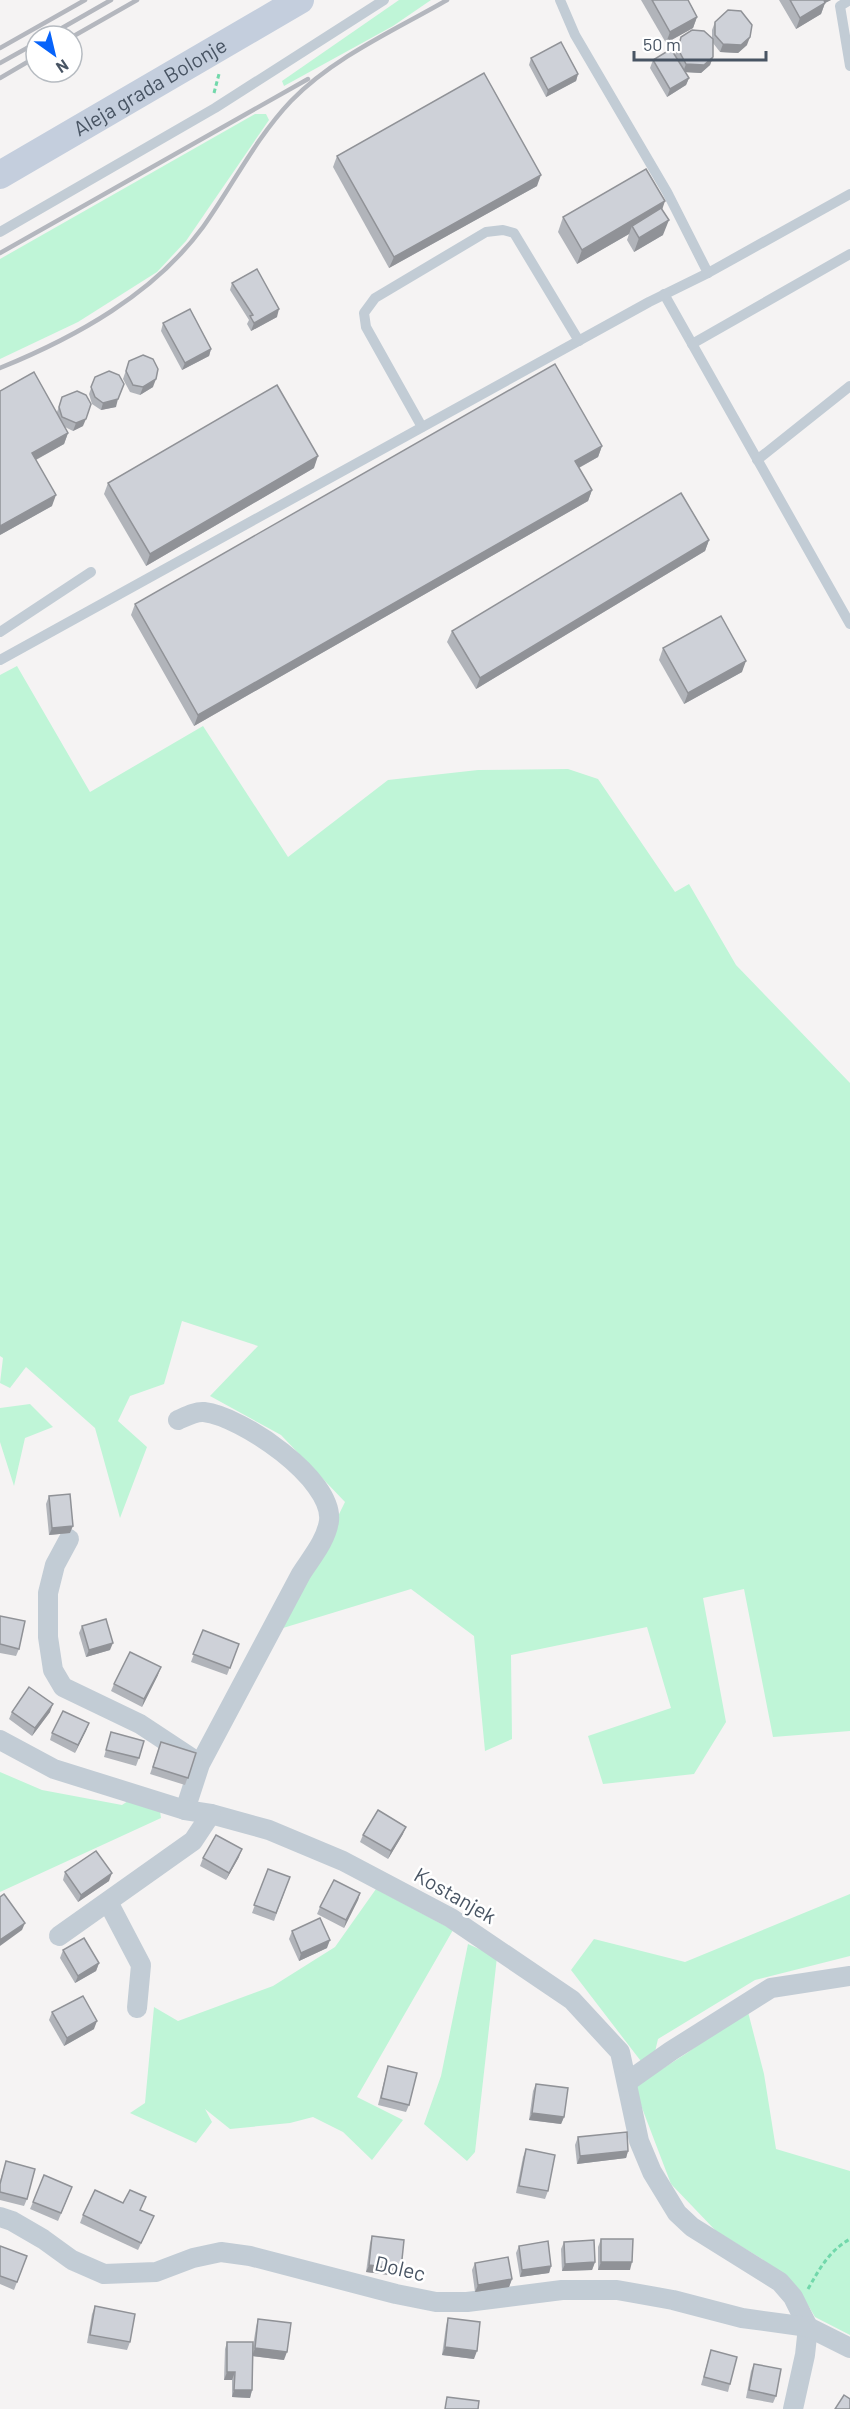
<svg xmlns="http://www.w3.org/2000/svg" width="850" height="2409" font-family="Barlow,sans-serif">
<rect width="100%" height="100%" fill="#f5f3f3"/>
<!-- green -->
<g fill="#bff5d7">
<polygon points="399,0 431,0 393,26 284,86 282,81"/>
<polygon points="255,114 266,114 269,120 186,241 157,272 78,322 0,359 0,259"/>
<polygon points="17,666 90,792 203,726 288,857 388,780 478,770 568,769 598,779 675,892 689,884 736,965 850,1083 850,1731 773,1737 744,1589 703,1598 726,1722 694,1774 603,1784 588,1736 671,1708 647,1627 511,1655 512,1739 485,1751 474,1636 411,1589 283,1628 345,1502 281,1435 210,1396 258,1346 182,1321 164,1384 130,1396 118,1421 147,1447 120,1518 95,1428 26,1367 10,1388 0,1383 3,1358 0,1356 0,675"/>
<polygon points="30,1404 53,1427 25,1438 14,1486 0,1442 0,1408"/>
<polygon points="0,1772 42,1790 122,1805 128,1801 160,1811 161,1818 0,1892"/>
<polygon points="376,1889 453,1930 357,2097 403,2120 372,2160 343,2132 313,2117 290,2123 230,2129 205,2109 212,2122 196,2143 130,2113 145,2103 154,2007 178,2021 273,1986 335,1947"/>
<polygon points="850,1894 850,1956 755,1980 658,2039 650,2073 571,1970 594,1939 685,1962"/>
<polygon points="468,1944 497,1957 475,2152 467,2161 424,2124 441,2076"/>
<polygon points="747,2008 764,2074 776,2149 850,2171 850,2335 815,2317 798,2288 762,2259 716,2231 671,2184 634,2087 687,2053"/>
</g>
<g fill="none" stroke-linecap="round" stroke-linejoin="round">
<!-- path -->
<g stroke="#72d8ab" stroke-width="3" stroke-dasharray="4.5 3" stroke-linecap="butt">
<polyline points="214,93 219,74"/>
<path d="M 808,2289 C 820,2268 829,2251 850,2239"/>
</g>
<!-- lane -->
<g stroke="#c2ccd5" stroke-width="10">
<polyline points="560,0 575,35 667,192 708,273"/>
<polyline points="850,0 840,6 850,66"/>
<polyline points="0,232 215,108 384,0"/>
<polyline points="664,294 850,624"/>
<polyline points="692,344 850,254"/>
<polyline points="422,427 366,327 364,313 375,298 486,232 503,230 514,233 579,341"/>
<polyline points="757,460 850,386"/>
<polyline points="0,632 91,572"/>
<polyline points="0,660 649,302 708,273 850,194"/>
</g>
<!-- street -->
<g stroke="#c2ccd5" stroke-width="20">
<path d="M 178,1420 C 185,1417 196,1411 204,1412 C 241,1416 334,1479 329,1521 C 326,1541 311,1558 301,1574 L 200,1764 L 185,1810"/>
<polyline points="69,1539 55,1565 48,1593 48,1637 53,1670 63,1687 140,1724 193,1759"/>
<polyline points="0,1740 54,1769 185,1810 211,1814 269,1830 343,1861 451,1918 572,2000 620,2052 639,2141 652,2172 677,2213 692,2227 780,2282 793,2297 808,2327 805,2355 793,2409"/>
<polyline points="108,1902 141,1965 137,2008"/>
<polyline points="59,1936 193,1841 211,1814"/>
<polyline points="627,2082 671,2051 771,1988 850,1976"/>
<polyline points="0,2217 12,2221 43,2239 72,2260 104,2274 156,2272 193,2258 221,2252 250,2256 396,2294 436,2302 467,2302 562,2290 617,2290 673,2300 742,2318 808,2327 850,2348"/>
</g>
<!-- secondary -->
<path stroke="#c4cedd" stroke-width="28" id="s1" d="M 0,175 L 300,0"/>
<!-- rail -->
<g stroke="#b4b7be" stroke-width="4.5">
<polyline points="48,36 111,0"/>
<polyline points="72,37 137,0"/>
<polyline points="0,48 85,0"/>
<polyline points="0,63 36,43"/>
<polyline points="0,78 36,57"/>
<polyline points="0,253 308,79"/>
<path d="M 0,368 C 76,337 154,294 203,227 C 233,185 255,139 291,101 C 334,57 395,30 447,0"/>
</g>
</g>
<!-- wall -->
<g fill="#b1b4ba">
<polygon points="641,0 688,0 697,17 693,28 666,43"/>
<polygon points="779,0 831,0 825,3 821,14 796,29"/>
<polygon points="715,22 747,45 738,53 720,52 713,43 713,57 710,65 701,73 685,72 689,78 686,85 667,97 650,68 653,60 675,55 681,37 712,39 712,30"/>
<polygon points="531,58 578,74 576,81 546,97 529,65"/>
<polygon points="337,156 537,186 389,268 333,167"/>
<polygon points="662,210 663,235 634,252 627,240 629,234 577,264 558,232 563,217"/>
<polygon points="232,283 277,317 251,331 247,324 249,320 230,290"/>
<polygon points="163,323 211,349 209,356 182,370 161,331"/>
<polygon points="129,361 153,387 140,395 130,392 123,379"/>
<polygon points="95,377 116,407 101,410 92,404 89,394"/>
<polygon points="62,397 83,426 73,431 65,427 68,433 64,444 36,460 52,506 0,535 57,412"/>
<polygon points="602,446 598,457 579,468 592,490 588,501 194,726 131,615 135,604"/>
<polygon points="314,468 146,566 104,494 108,483"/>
<polygon points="709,540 705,551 476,689 447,642 452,631"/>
<polygon points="663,648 742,672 684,704 659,660"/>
<polygon points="49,1496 70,1533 49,1535 46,1504"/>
<polygon points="0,1616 19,1649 16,1656 0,1653"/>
<polygon points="82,1626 110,1650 86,1657 79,1633"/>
<polygon points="203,1630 239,1644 227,1675 191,1662"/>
<polygon points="158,1675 142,1707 111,1691 114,1684"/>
<polygon points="12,1712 50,1712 32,1736 9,1719"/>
<polygon points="89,1723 75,1753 50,1740 52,1733"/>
<polygon points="111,1732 139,1758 136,1766 104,1757"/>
<polygon points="161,1742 196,1753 185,1785 150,1774"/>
<polygon points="403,1834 388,1859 360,1842 363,1835"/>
<polygon points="239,1857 226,1880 200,1866 203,1858"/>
<polygon points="268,1869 290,1877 274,1921 252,1913"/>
<polygon points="65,1872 109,1881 78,1902 63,1880"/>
<polygon points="360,1893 358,1900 344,1928 317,1914 320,1907"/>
<polygon points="292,1931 327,1948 299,1961 289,1939"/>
<polygon points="63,1950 99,1963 96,1971 75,1983 60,1958"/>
<polygon points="52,2012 94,2029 64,2046 49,2020"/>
<polygon points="388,2066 409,2105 406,2112 378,2105"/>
<polygon points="536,2084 564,2117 561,2124 529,2120 533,2091"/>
<polygon points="578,2137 628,2151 626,2158 577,2164 575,2145"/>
<polygon points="526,2149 548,2191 545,2199 516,2193 523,2157"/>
<polygon points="6,2161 27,2199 24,2206 0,2200 0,2181"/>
<polygon points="69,2195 58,2221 30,2209 33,2202"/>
<polygon points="123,2203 154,2216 138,2250 80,2223 83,2215"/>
<polygon points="372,2236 398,2276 366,2272 370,2243"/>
<polygon points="601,2239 630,2270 598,2270 598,2247"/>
<polygon points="564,2242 595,2262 592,2270 562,2271 561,2249"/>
<polygon points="0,2246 27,2256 14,2290 0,2284"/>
<polygon points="519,2246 551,2266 549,2273 520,2277 516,2253"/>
<polygon points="475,2263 512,2279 509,2287 475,2292 472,2270"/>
<polygon points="95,2306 130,2342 127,2350 87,2343 92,2314"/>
<polygon points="448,2318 474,2359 442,2355 446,2326"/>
<polygon points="258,2319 284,2360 253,2356 252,2390 250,2398 232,2397 232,2380 224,2380 225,2349 227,2342 253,2346 256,2327"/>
<polygon points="711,2350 730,2384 728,2392 701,2385"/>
<polygon points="754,2364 776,2396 773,2403 746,2398 751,2371"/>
</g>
<!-- shaded-wall -->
<g fill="#909297">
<polygon points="821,0 831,0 825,3 821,14 796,29 800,18"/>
<polygon points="697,17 693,28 666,43 670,32"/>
<polygon points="750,37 747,45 738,53 720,52 723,44"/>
<polygon points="713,57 710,65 701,73 683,72 686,64"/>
<polygon points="578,74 576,81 546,97 548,90"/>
<polygon points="689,78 686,85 667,97 670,89"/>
<polygon points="541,175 537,186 389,268 394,257"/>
<polygon points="665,201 660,216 632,226 629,234 577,264 582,250"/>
<polygon points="669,220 663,235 634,252 639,238"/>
<polygon points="279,309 277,317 251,331 254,323"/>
<polygon points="211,349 209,356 182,370 185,363"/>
<polygon points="156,379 153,387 140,395 143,387"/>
<polygon points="118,399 116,407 101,410 103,403"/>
<polygon points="86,419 83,426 73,431 76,423"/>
<polygon points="68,433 64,444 28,464 32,453"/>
<polygon points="602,446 598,457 571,472 575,461"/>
<polygon points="318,456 314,468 146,566 150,554"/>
<polygon points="592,490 588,501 194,726 198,715"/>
<polygon points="56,495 52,506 0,535 0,526"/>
<polygon points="709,540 705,551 476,689 480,678"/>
<polygon points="746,661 742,672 684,704 688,693"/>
<polygon points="73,1526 70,1533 49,1535 52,1528"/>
<polygon points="113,1643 110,1650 86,1657 89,1650"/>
<polygon points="161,1667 158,1675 142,1707 144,1699"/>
<polygon points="53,1704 50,1712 32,1736 35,1728"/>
<polygon points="89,1723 86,1731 75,1753 78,1745"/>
<polygon points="406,1827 403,1834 388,1859 391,1851"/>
<polygon points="242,1849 239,1857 226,1880 229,1873"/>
<polygon points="112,1873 109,1881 78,1902 81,1895"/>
<polygon points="360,1893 358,1900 344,1928 346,1920"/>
<polygon points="25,1923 22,1930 0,1946 0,1940"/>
<polygon points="330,1940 327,1948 299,1961 301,1953"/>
<polygon points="99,1963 96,1971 75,1983 78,1976"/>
<polygon points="97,2021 94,2029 64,2046 67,2038"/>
<polygon points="532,2113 564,2117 561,2124 529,2120"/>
<polygon points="628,2151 626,2158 577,2164 580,2156"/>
<polygon points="595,2262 592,2270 562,2271 565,2264"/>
<polygon points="601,2262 632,2262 630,2270 598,2270"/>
<polygon points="369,2265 401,2269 398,2276 366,2272"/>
<polygon points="551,2266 549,2273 520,2277 522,2270"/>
<polygon points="512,2279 509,2287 475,2292 478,2285"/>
<polygon points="445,2347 477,2351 474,2359 442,2355"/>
<polygon points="255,2348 287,2352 284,2360 252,2356"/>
<polygon points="227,2372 235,2372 232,2380 224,2380"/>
<polygon points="234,2390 252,2390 250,2398 232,2397"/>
</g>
<!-- building -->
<g fill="#ced1d8" stroke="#909297" stroke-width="1.5">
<polygon points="652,0 688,0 697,17 670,32"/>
<polygon points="790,0 824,0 825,3 800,18"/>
<polygon points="728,10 741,11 752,25 750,37 741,45 723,44 715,35 715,22"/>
<polygon points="692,30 704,31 713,39 713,57 704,65 686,64 678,49 681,37"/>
<polygon points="561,42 578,74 548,90 531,58"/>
<polygon points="671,49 689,78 670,89 653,60"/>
<polygon points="484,73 541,175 394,257 337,156"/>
<polygon points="646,169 665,201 582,250 563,217"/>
<polygon points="661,208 669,220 639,238 632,226"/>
<polygon points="257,269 279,309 254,323 250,316 253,315 232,283"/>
<polygon points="190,309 211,349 185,363 163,323"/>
<polygon points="143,355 153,359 158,369 156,379 143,387 133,385 126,371 129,361"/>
<polygon points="555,364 602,446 575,461 592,490 198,715 135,604"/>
<polygon points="109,371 119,375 124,384 118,399 103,403 95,397 91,387 95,377"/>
<polygon points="34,372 68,433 32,453 56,495 0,526 0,391"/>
<polygon points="277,385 318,456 150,554 108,483"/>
<polygon points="77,391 86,395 91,404 86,419 76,423 62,417 59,407 62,397"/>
<polygon points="681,493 709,540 480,678 452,631"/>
<polygon points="721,616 746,661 688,693 663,648"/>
<polygon points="70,1494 73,1526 52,1528 49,1496"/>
<polygon points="0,1616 25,1621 19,1649 0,1644"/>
<polygon points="106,1619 113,1643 89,1650 82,1626"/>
<polygon points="203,1630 239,1644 230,1668 193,1654"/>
<polygon points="130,1652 161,1667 144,1699 114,1684"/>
<polygon points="29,1687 53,1704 35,1728 12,1712"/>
<polygon points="63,1711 89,1723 78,1745 52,1733"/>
<polygon points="111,1732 144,1741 139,1758 106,1750"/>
<polygon points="161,1742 196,1753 188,1778 153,1767"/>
<polygon points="378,1810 406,1827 391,1851 363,1835"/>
<polygon points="216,1835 242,1849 229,1873 203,1858"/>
<polygon points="96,1851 112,1873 81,1895 65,1872"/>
<polygon points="268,1869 290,1877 276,1913 254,1905"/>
<polygon points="334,1880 360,1893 346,1920 320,1907"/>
<polygon points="4,1894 25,1923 0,1940 0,1897"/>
<polygon points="320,1918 330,1940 301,1953 292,1931"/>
<polygon points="84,1938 99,1963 78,1976 63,1950"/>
<polygon points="83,1996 97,2021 67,2038 52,2012"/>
<polygon points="388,2066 417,2073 409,2105 381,2098"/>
<polygon points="536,2084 568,2088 564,2117 532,2113"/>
<polygon points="627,2132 628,2151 580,2156 578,2137"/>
<polygon points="526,2149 555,2155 548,2191 519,2186"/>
<polygon points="6,2161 35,2169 27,2199 0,2192 0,2184"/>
<polygon points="44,2175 72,2187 61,2213 33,2202"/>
<polygon points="95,2190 123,2203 130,2190 146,2197 140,2210 154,2216 141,2243 83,2215"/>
<polygon points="372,2236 404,2240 401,2269 369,2265"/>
<polygon points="601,2239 633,2239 632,2262 601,2262"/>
<polygon points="594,2240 595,2262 565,2264 564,2242"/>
<polygon points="548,2241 551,2266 522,2270 519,2246"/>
<polygon points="0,2246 27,2256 17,2282 0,2276"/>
<polygon points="508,2257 512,2279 478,2285 475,2263"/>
<polygon points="95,2306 135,2314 130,2342 90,2335"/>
<polygon points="448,2318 480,2322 477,2351 445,2347"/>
<polygon points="258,2319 291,2323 287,2352 255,2348"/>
<polygon points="227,2342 253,2342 252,2390 234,2390 235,2372 227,2372"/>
<polygon points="711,2350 737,2357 730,2384 704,2377"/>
<polygon points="754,2364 781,2369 776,2396 749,2390"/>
<polygon points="844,2395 850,2399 850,2409 835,2409"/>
<polygon points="447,2397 479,2401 478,2409 445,2409"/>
</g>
<g text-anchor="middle" stroke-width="5" stroke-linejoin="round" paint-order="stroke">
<!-- street labels -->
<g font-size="21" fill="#485463" stroke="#fff">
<text dy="7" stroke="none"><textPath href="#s1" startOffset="174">Aleja grada Bolonje</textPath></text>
<text transform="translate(455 1896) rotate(30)" y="7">Kostanjek</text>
<text transform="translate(400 2269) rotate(13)" y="7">Dolec</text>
</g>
</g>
<!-- north arrow -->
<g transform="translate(54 54) rotate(146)"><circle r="28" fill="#ffffff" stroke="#b6bbc1" stroke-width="1.5"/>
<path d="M0-4.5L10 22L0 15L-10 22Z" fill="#0763fa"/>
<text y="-9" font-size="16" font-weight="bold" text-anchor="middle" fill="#485463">N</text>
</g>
<!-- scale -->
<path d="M634 51v9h132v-9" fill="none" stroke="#485463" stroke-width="3"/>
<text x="643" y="51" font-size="18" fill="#485463" stroke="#ffffff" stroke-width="4.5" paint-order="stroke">50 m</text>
</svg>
